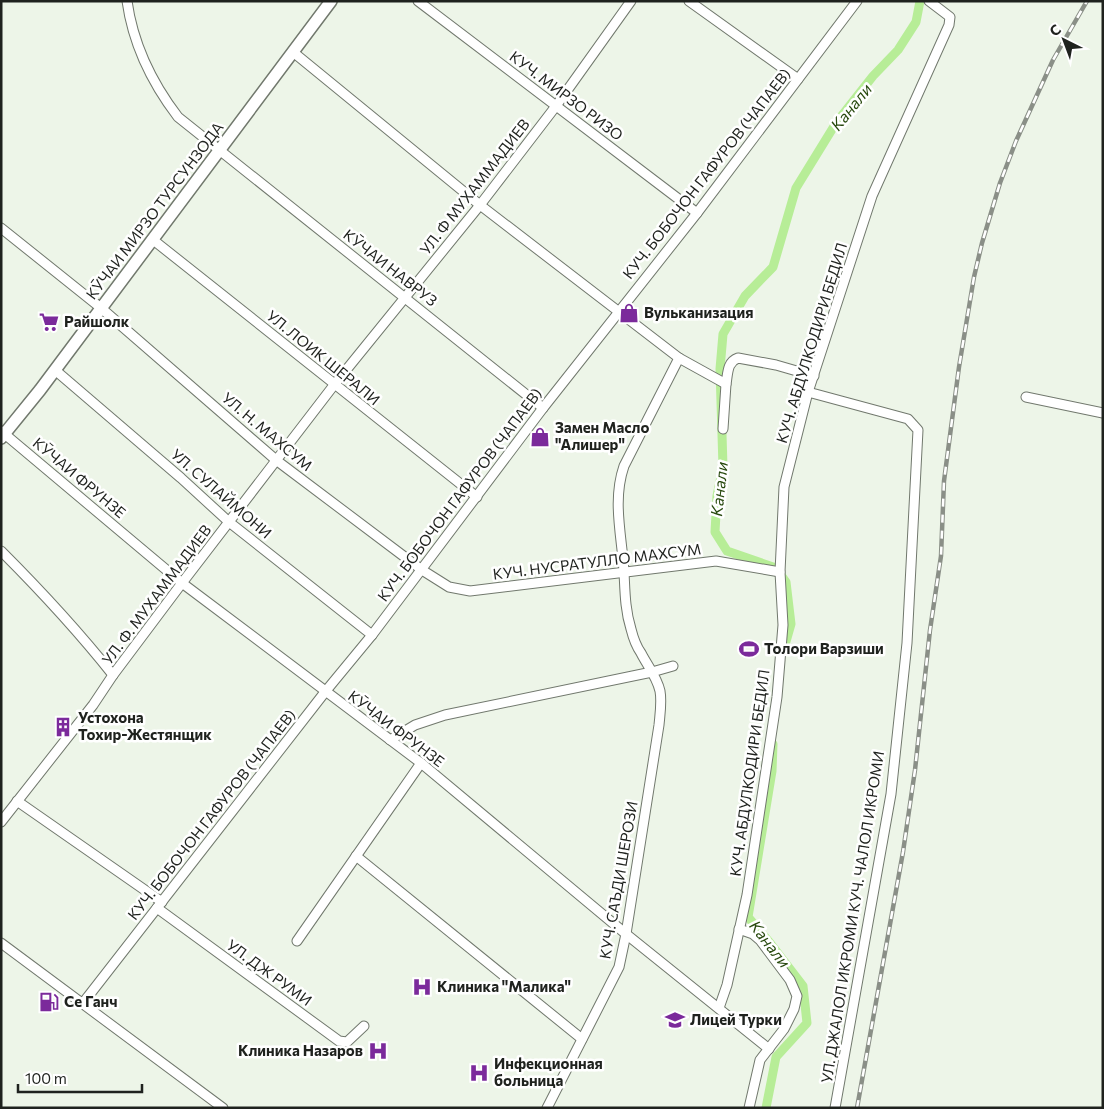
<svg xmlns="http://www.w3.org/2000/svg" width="1104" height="1109" font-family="Commissioner,sans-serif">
<rect width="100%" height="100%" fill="#edf5e8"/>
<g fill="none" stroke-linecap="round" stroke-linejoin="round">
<!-- canal -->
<g stroke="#b7ed97" stroke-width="9">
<polyline points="783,652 791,624 786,582 776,568 727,551 715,532 717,496 723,467 720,369 723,334 745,296 773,267 796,188 836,123 873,76 898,50 916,22 920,1"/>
<polyline points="766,1108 776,1057 807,1023 803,986 770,943 748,917 772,771 773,744"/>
</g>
<defs>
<g id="minor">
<path d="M 127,1 C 133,44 152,83 178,117 L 543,408"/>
<polyline points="418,1 697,213"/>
<polyline points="689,1 798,79"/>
<path d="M 293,52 L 480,205 L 679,358 L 726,384 C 728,373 727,362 738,358 L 776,365 L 814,376"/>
<polyline points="1,228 101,308 276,460 422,570 449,587 470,591 716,561 780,572"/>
<polyline points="152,239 477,497"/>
<polyline points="55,370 181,478 229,522 372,635"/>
<polyline points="808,392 908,419 918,430 907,643 891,794 835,1108"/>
<polyline points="1026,397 1103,413"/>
<polyline points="723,429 726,384"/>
<polyline points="1,431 182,583 421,763 626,934 769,1049"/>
<path d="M 1,551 C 41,591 78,631 113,675"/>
<polyline points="390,740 415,725 445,715 652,672 673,666"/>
<polyline points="17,801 162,902"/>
<polyline points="1,822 93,705 113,675 182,583 334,385 480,205 556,106 631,1"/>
<polyline points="356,856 582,1039"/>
<polyline points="157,908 339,1041 347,1042 364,1026"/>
<polyline points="739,929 753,934 760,940 790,980 797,996 794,1009 784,1029 760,1060 749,1108"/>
<polyline points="297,941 421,763"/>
<polyline points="1,943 223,1108"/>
<polyline points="83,1003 325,692 372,635 543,408 697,213 857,1"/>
<polyline points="719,1008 727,985 747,895 777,697 783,625 780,572 784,487 808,392 872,196 949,25 950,17 929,1"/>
<path d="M 547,1108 L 619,967 L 626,934 L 659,725 C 660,714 662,702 660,691 C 657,677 647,665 641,653 C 636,646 633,637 631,629 C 625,610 625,591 624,572 C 622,536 612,501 624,466 L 679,358"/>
</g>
<polyline id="major" points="1,438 40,390 331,1"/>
</defs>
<!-- minor casing -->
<use href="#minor" stroke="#71786d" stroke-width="11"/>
<!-- major casing -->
<use href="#major" stroke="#71786d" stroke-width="14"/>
<!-- minor -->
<use href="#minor" stroke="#fff" stroke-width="9"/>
<!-- major -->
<use href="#major" stroke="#fff" stroke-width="11"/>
<defs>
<polyline id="rail" points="857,1108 903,852 915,770 930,630 941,556 944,481 959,367 974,277 982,243 1000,183 1016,141 1053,60 1087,1"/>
</defs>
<!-- rail casing -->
<use href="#rail" stroke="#8a8f87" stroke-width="4.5"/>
<!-- rail -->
<use href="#rail" stroke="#fff" stroke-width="2.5" stroke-dasharray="8" stroke-linecap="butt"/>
</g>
<!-- icons -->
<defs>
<symbol id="shop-bare" viewBox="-9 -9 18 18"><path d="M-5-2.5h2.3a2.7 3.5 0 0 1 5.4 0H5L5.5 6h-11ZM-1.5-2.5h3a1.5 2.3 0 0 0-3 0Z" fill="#7b2a9b" stroke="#fff" stroke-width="2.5" paint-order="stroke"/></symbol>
<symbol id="supermarket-bare" viewBox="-9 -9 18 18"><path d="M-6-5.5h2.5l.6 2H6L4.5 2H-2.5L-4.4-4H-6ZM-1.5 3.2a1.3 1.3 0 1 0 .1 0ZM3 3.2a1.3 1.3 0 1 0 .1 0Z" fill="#7b2a9b" stroke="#fff" stroke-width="2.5" paint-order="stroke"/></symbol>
<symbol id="stadium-bare" viewBox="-9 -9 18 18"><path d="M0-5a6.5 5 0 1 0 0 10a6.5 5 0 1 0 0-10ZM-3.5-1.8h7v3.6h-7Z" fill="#7b2a9b" stroke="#fff" stroke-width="2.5" paint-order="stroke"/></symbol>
<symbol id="building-bare" viewBox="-9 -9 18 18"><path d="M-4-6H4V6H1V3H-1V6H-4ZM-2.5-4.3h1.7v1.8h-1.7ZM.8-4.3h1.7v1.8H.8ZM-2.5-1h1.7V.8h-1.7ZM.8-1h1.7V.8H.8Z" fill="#7b2a9b" stroke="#fff" stroke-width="2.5" paint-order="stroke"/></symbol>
<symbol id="hospital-bare" viewBox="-9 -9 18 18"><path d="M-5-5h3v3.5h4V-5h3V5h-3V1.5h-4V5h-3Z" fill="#7b2a9b" stroke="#fff" stroke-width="2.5" paint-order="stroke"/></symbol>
<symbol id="fuel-bare" viewBox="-9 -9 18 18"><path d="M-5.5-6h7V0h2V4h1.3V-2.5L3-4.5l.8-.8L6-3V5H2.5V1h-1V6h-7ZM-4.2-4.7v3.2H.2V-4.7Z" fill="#7b2a9b" stroke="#fff" stroke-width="2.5" paint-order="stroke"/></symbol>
<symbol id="school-bare" viewBox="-9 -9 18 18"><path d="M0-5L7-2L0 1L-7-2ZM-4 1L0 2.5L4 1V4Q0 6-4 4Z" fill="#7b2a9b" stroke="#fff" stroke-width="2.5" paint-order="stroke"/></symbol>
</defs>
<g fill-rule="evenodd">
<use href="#shop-bare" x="615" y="299" width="28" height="28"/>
<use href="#supermarket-bare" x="35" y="308" width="28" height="28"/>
<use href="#shop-bare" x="526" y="423" width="28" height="28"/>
<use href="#stadium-bare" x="735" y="635" width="28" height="28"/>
<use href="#building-bare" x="49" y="713" width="28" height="28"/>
<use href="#hospital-bare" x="408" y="973" width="28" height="28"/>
<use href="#fuel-bare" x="35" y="988" width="28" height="28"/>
<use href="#school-bare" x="661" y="1006" width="28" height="28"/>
<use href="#hospital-bare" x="364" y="1037" width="28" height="28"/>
<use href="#hospital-bare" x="465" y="1059" width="28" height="28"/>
</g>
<g text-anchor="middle" stroke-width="5" stroke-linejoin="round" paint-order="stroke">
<!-- street labels -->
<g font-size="15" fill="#1f221e" stroke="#fff">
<text transform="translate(566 96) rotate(37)" y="5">КУЧ. МИРЗО РИЗО</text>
<text transform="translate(707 174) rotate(-52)" y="5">КУЧ. БОБОЧОН ГАФУРОВ (ЧАПАЕВ)</text>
<text transform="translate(475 187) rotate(-52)" y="5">УЛ. Ф МУХАММАДИЕВ</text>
<text transform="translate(155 211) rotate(-53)" y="5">КӮЧАИ МИРЗО ТУРСУНЗОДА</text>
<text transform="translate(390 268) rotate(38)" y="5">КӮЧАИ НАВРУЗ</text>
<text transform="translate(812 343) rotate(-73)" y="5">КУЧ. АБДУЛКОДИРИ БЕДИЛ</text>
<text transform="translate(323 358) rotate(39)" y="5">УЛ. ЛОИК ШЕРАЛИ</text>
<text transform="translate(267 432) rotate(40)" y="5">УЛ. Н. МАХСУМ</text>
<text transform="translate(79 478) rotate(40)" y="5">КӮЧАИ ФРУНЗЕ</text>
<text transform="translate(221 494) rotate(41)" y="5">УЛ. СУЛАЙМОНИ</text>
<text transform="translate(460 495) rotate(-53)" y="5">КУЧ. БОБОЧОН ГАФУРОВ (ЧАПАЕВ)</text>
<text transform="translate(597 562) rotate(-7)" y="5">КУЧ. НУСРАТУЛЛО МАХСУМ</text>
<text transform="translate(157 595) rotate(-53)" y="5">УЛ. Ф. МУХАММАДИЕВ</text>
<text transform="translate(396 729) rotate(37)" y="5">КӮЧАИ ФРУНЗЕ</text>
<text transform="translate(750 773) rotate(-82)" y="5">КУЧ. АБДУЛКОДИРИ БЕДИЛ</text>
<text transform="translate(212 815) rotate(-52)" y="5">КУЧ. БОБОЧОН ГАФУРОВ (ЧАПАЕВ)</text>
<text transform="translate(619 880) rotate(-80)" y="5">КУЧ. САЪДИ ШЕРОЗИ</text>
<text transform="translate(853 917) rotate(-81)" y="5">УЛ. ДЖАЛОЛ ИКРОМИ КУЧ. ЧАЛОЛ ИКРОМИ</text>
<text transform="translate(269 973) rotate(36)" y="5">УЛ. ДЖ РУМИ</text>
</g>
<!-- poi labels -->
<g font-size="15" font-weight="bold" fill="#1f221e" stroke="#fff" text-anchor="start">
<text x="644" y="318">Вульканизация</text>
<text x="64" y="327">Райшолк</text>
<text x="555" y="433">Замен Масло<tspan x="555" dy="17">"Алишер"</tspan></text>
<text x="764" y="654">Толори Варзиши</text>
<text x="78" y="723">Устохона<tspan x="78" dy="17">Тохир-Жестянщик</tspan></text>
<text x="437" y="992">Клиника "Малика"</text>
<text x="64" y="1007">Се Ганч</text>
<text x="690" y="1025">Лицей Турки</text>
<text x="363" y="1056" text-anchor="end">Клиника Назаров</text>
<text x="494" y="1069">Инфекционная<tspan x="494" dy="17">больница</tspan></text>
</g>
<!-- water labels -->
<g font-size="16" font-style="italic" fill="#28490e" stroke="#fff">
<text transform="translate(851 107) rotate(-51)" y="6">Канали</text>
<text transform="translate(719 489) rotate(-84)" y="6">Канали</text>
<text transform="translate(770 944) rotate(52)" y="6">Канали</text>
</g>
</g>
<!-- border -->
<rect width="1104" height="1109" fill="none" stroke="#1f221e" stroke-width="5"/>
<!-- north arrow -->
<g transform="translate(1064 40) rotate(318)" stroke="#ffffff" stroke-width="4" paint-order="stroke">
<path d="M0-4L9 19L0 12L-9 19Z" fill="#1f221e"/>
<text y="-8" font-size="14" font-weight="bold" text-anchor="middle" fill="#1f221e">С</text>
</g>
<!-- scale -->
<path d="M18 1084v8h124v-8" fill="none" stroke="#1f221e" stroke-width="2.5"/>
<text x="25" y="1084" font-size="15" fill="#1f221e" stroke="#ffffff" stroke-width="4" paint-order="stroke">100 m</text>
</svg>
